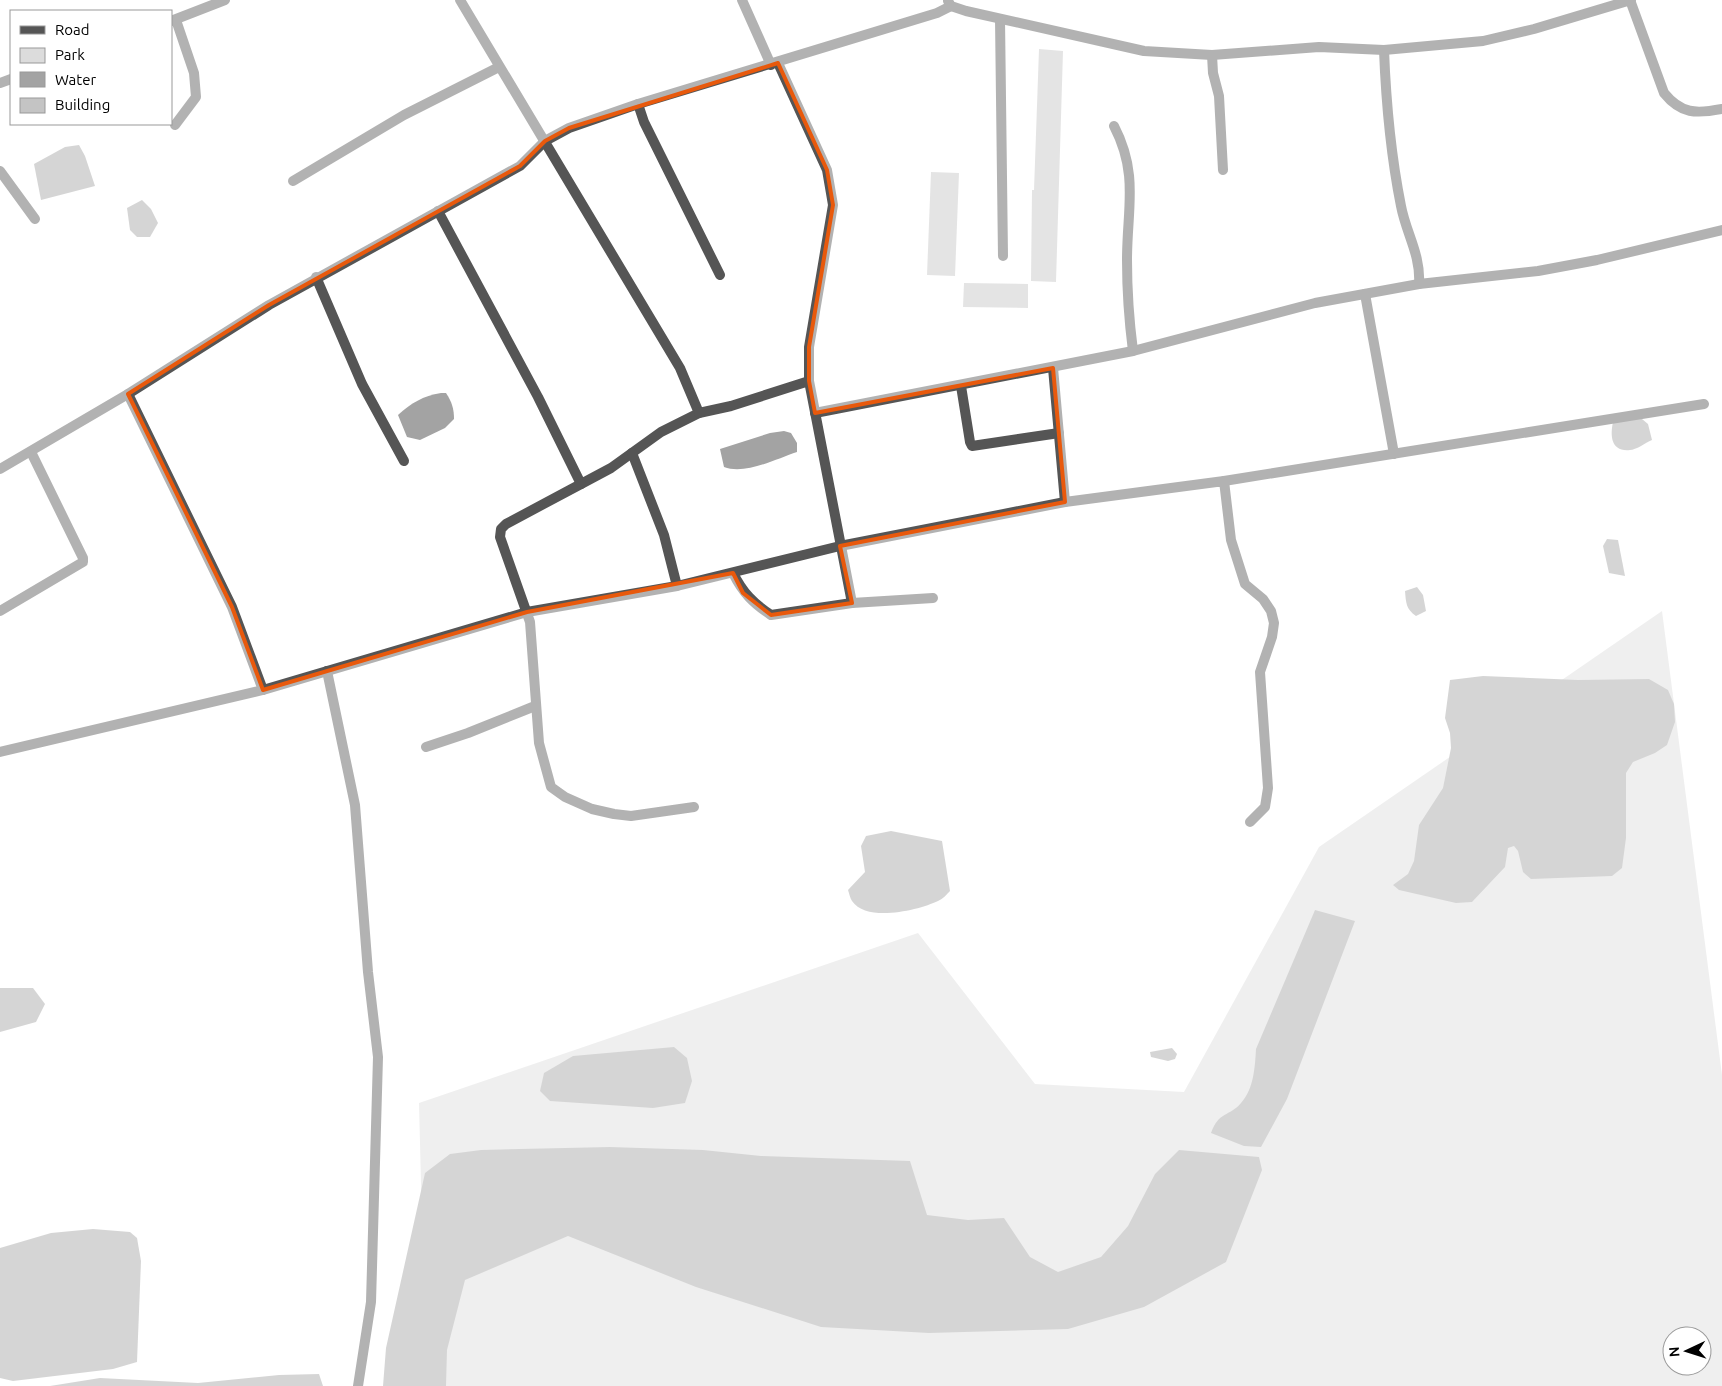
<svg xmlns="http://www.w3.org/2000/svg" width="1722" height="1386" font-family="Ubuntu,sans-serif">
<rect width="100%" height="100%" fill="#fff"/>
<!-- green -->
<path fill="#dcdcdc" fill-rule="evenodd" d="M 1662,611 L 1722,1075 L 1722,1386 L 426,1386 L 419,1103 L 918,933 L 1035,1084 L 1184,1092 L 1319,847 ZM 1672,1336 L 1702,1336 L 1702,1366 L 1672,1366 Z"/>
<!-- water -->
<g fill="#a3a3a3">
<polygon points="79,145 85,156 95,186 41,200 34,164 65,147"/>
<polygon points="142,200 151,209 158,223 150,237 137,237 130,230 127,208"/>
<path d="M 441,393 L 446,393 C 452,402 454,409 454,419 L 445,428 L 420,440 L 407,437 L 398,415 C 411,403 423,396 441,393 Z"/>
<path d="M 1632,417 L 1642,419 L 1648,424 L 1652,440 C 1645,443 1636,450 1630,450 C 1611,452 1610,436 1613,422 Z"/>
<path d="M 784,431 L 791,433 L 797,443 L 797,452 C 776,459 745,475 724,467 L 720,449 L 770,433 Z"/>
<polygon points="1607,539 1618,540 1625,576 1609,573 1603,546"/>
<path d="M 1417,587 L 1423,595 L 1426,611 L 1416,616 C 1406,609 1406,603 1405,591 Z"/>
<polygon points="1483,676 1578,680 1649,679 1668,690 1674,704 1675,722 1667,745 1655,753 1633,762 1626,773 1626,838 1622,868 1612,876 1531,879 1523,872 1518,851 1514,846 1508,848 1505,867 1472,902 1456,903 1399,890 1393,885 1408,874 1414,861 1419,825 1443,788 1451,748 1450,733 1445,718 1450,680"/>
<path d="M 891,831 L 942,841 L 950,891 C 947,894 943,899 938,901 C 919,910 867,923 852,901 C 850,898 849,893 848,890 L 865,872 L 861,846 L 866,836 Z"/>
<path d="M 1315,910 L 1355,921 L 1287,1099 L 1261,1147 L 1244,1146 L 1211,1133 C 1219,1111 1229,1117 1241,1103 C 1254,1089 1255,1066 1256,1049 Z"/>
<polygon points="0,988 33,988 45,1004 36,1022 0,1032"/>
<polygon points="674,1047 687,1058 692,1081 685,1103 653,1108 550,1101 540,1091 544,1073 573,1056"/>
<polygon points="1172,1048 1177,1054 1175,1059 1168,1061 1151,1057 1150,1052"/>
<polygon points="610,1147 703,1150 761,1156 910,1161 927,1215 968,1220 1004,1218 1030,1257 1058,1272 1101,1257 1128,1226 1155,1174 1179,1150 1259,1157 1262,1170 1226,1262 1144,1307 1068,1329 929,1333 821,1327 696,1287 568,1236 465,1280 447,1350 446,1386 383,1386 386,1348 425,1173 450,1154 481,1150"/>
<polygon points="93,1229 130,1232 137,1238 141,1261 137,1362 113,1369 13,1381 0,1378 0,1248 51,1233"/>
<polygon points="319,1374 323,1386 50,1386 100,1378 198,1383 279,1375"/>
</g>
<!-- building -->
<g fill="#c4c4c4">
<polygon points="1039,49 1063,51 1056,282 1031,281 1032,190 1034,190"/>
<polygon points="931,172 959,173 955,276 927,275"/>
<polygon points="964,283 1028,284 1028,308 963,307"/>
</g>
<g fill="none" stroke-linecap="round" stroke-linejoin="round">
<!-- lane -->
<g stroke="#555" stroke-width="10">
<polyline points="1000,19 1003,256"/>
<polyline points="175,125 196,97 194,73 176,20"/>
<polyline points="1365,294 1394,454"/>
<polyline points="1224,481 1704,404"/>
<polyline points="327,671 355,805 368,972 378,1057 371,1302 358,1386"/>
</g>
<!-- street -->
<g stroke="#555" stroke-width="10">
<polyline points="742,0 771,65"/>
<path d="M 1630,0 L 1664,93 C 1681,114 1696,114 1722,109"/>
<polyline points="948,1 951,6 966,11 1144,51 1212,55 1319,47 1384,50 1483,41 1534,29 1631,0"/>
<polyline points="171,21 225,0"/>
<path d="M 1384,50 C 1386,102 1391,156 1401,206 C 1406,233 1421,255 1419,284"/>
<polyline points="1212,55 1213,73 1219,96 1223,170"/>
<polyline points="778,63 827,170 833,205 809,347 809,381 852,603"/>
<polyline points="0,83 11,79"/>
<polyline points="638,104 644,122 720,275"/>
<path d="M 1114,126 C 1139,174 1127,209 1127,260 C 1127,290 1129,320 1133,351"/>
<polyline points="0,171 35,219"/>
<polyline points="293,181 404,115 499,67"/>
<polyline points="438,211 538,397 581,484 611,468 661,432 699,413 680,368 460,0"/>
<polyline points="316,277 362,384 404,461"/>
<polyline points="1053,368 1065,502"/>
<polyline points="961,386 970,442 972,446 1059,433"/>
<polyline points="128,394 232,607 263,690"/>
<polyline points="699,413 731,406 809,381"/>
<polyline points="815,413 1133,351 1315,303 1419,284 1538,271 1597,260 1722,230"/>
<polyline points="632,453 664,535 677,586"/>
<polyline points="0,469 128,394 269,305 520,166 545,141 569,128 638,104 937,13 951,6"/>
<polyline points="581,484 506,524 501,529 500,537 530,622 539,743 551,787 565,797 592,809 614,814 631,816 694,807"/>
<path d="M 733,573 C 743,593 753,603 771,615 L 852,603 L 933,598"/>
<polyline points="0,611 83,562 83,558 31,452"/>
<polyline points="426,747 468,733 535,706"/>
<polyline points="0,752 263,690 527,612 677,586 840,546 1065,502 1224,481 1231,540 1245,584 1263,599 1271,611 1274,623 1272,637 1260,672 1268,788 1265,807 1250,822"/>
</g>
</g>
<!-- marked area -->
<path d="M0 0H1722V1386H0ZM 778,63 L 827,170 L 833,205 L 809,347 L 809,381 L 815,413 L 1053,368 L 1065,502 L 840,546 L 852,603 L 771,615 L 743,593 L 733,573 L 527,612 L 263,690 L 232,607 L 128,394 L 269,305 L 520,166 L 545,141 L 569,128 Z" fill="#fff" fill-opacity=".55" fill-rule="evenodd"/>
<path fill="none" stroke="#e8590c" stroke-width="4" stroke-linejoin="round" d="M 778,63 L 827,170 L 833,205 L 809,347 L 809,381 L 815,413 L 1053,368 L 1065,502 L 840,546 L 852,603 L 771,615 L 743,593 L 733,573 L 527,612 L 263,690 L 232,607 L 128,394 L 269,305 L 520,166 L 545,141 L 569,128 Z"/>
<!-- legend -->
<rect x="10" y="10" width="162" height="115" fill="#ffffff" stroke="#999999"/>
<rect x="20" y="26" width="25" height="8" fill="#555555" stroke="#999999"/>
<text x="55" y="35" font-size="15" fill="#000000">Road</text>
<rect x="20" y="48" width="25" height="15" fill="#dcdcdc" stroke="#999999"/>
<text x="55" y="60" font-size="15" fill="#000000">Park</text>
<rect x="20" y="72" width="25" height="15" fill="#a3a3a3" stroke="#999999"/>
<text x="55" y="85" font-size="15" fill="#000000">Water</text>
<rect x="20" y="98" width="25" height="15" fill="#c4c4c4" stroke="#999999"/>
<text x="55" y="110" font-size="15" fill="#000000">Building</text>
<!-- north arrow -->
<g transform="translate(1687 1351) rotate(266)"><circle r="24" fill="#ffffff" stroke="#999999"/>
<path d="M0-4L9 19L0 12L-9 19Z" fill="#000000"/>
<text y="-8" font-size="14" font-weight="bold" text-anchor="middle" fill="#000000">N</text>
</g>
</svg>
